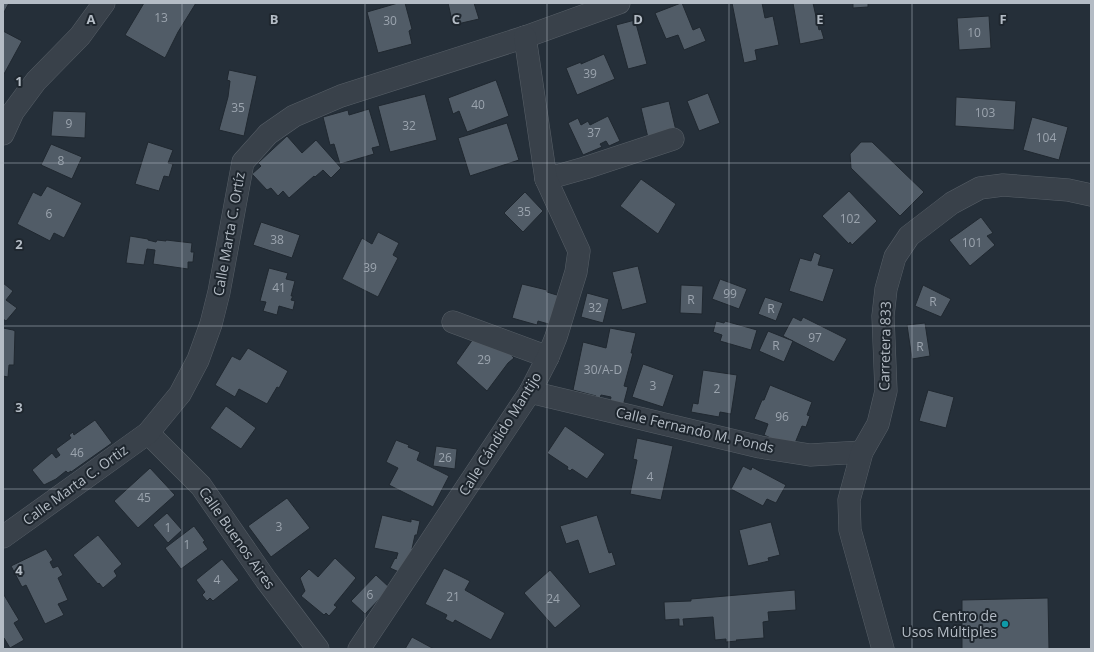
<svg xmlns="http://www.w3.org/2000/svg" width="1094" height="652" font-family="'Open Sans',sans-serif">
<rect width="100%" height="100%" fill="#252f39"/>
<!-- building -->
<g fill="#515c67" stroke="#202830">
<polygon points="3,3 9,3 3,14"/>
<polygon points="144,3 196,3 178,32 165,58 125,35"/>
<polygon points="398,3 405,3 412,29 409,31 412,44 378,53 367,12"/>
<polygon points="448,3 474,3 479,19 453,25"/>
<polygon points="681,3 682,3 693,30 700,27 706,41 684,50 678,35 666,39 655,13"/>
<polygon points="732,3 762,3 765,18 773,16 779,45 755,50 757,60 744,63"/>
<polygon points="793,3 813,3 819,30 821,29 824,39 800,44"/>
<polygon points="853,3 868,3 868,7 853,8"/>
<polygon points="989,16 991,48 959,50 957,18"/>
<polygon points="635,20 647,64 628,69 616,25"/>
<polygon points="3,31 22,41 4,74 3,73"/>
<polygon points="604,54 615,79 577,95 566,68 581,62 581,64"/>
<polygon points="229,70 257,76 244,136 219,130 228,97 230,81 227,80"/>
<polygon points="496,80 509,116 467,132 459,111 453,114 448,98"/>
<polygon points="708,93 720,123 699,131 687,101"/>
<polygon points="425,94 437,140 390,152 378,106"/>
<polygon points="956,97 1016,101 1014,130 955,126"/>
<polygon points="669,101 677,135 649,142 641,108"/>
<polygon points="369,109 380,146 372,148 374,154 340,164 334,144 330,145 323,117 348,110 349,115"/>
<polygon points="53,111 86,112 85,138 51,136"/>
<polygon points="608,116 620,141 609,146 606,141 600,144 602,147 583,155 568,123 578,118 581,125 588,121 590,125"/>
<polygon points="1032,117 1068,127 1059,160 1023,150"/>
<polygon points="507,123 519,160 470,176 458,138"/>
<polygon points="287,136 302,153 316,140 341,168 331,178 323,170 315,177 314,176 289,198 283,191 278,196 271,188 267,190 252,174 261,166 258,163"/>
<polygon points="148,142 173,150 168,163 173,164 169,177 164,176 159,191 135,184"/>
<polygon points="861,142 872,142 924,192 900,216 851,168 850,154"/>
<polygon points="51,144 82,157 72,179 41,165"/>
<polygon points="641,179 676,204 658,234 620,206"/>
<polygon points="47,186 82,203 64,238 54,233 50,241 17,224 33,192 41,196"/>
<polygon points="849,191 877,221 852,245 850,242 849,244 822,216"/>
<polygon points="525,192 543,211 523,232 504,213"/>
<polygon points="981,217 993,233 987,236 995,245 970,266 949,240"/>
<polygon points="261,222 300,235 292,258 253,245"/>
<polygon points="378,232 399,243 393,255 398,258 378,297 342,279 362,238 372,244"/>
<polygon points="130,236 148,239 148,240 156,242 157,240 166,241 166,240 192,243 191,252 194,252 193,262 188,262 188,269 153,264 155,250 147,249 144,265 126,263"/>
<polygon points="814,252 821,255 818,265 834,269 823,302 789,291 800,258 811,261"/>
<polygon points="638,266 647,303 622,310 612,272"/>
<polygon points="269,268 288,273 286,279 295,281 291,296 293,296 291,300 295,301 293,310 279,306 277,315 263,311 266,302 260,301"/>
<polygon points="720,279 747,289 739,309 712,299"/>
<polygon points="3,283 13,291 6,300 17,308 6,321 3,319"/>
<polygon points="522,284 547,290 547,292 560,296 552,325 538,321 537,325 512,318"/>
<polygon points="681,285 703,286 702,314 680,313"/>
<polygon points="923,285 951,299 941,317 915,306"/>
<polygon points="587,293 609,299 603,323 581,317"/>
<polygon points="765,297 783,303 776,321 758,314"/>
<polygon points="793,317 801,321 803,317 847,339 834,362 783,336"/>
<polygon points="716,321 724,323 725,321 757,330 751,350 720,341 722,335 713,332"/>
<polygon points="925,323 930,356 912,359 907,325"/>
<polygon points="3,328 13,330 15,331 14,365 9,365 8,377 3,376"/>
<polygon points="610,328 636,333 631,353 633,353 624,386 628,387 623,406 610,402 611,397 601,395 600,398 595,397 596,396 573,390 583,342 606,348"/>
<polygon points="768,331 793,341 784,362 759,351"/>
<polygon points="478,332 497,340 514,358 508,363 487,391 456,363"/>
<polygon points="248,348 288,371 279,388 277,387 267,404 239,389 235,397 215,385 232,356 240,360"/>
<polygon points="643,364 674,375 663,407 632,397"/>
<polygon points="703,370 737,375 731,414 720,412 719,417 691,412 693,403 698,404"/>
<polygon points="770,385 812,402 807,415 810,416 806,427 802,426 793,448 764,435 768,424 754,419 762,400 764,400"/>
<polygon points="928,390 954,397 946,428 919,421"/>
<polygon points="226,406 256,428 241,449 210,428"/>
<polygon points="95,420 112,443 71,472 71,471 68,473 66,471 56,479 44,485 32,470 52,453 56,458 60,455 56,449 71,438 69,435 73,432 74,435"/>
<polygon points="565,426 605,454 587,479 572,469 570,471 567,469 568,467 547,453"/>
<polygon points="637,438 673,446 661,500 630,494 637,460 633,459"/>
<polygon points="396,440 409,445 408,447 420,452 417,460 449,476 433,507 389,485 398,468 386,462"/>
<polygon points="436,446 457,449 455,469 433,466"/>
<polygon points="743,466 751,470 752,467 786,485 776,503 767,499 763,506 731,489"/>
<polygon points="150,468 175,495 138,528 114,501"/>
<polygon points="287,498 310,528 271,557 248,526"/>
<polygon points="167,513 182,530 168,543 153,525"/>
<polygon points="382,515 411,522 411,519 420,521 417,535 415,535 412,549 419,551 408,576 390,568 395,558 396,559 398,553 374,548"/>
<polygon points="597,515 609,553 612,552 616,565 589,574 578,540 566,544 560,526"/>
<polygon points="771,522 780,555 768,558 769,561 748,566 739,530"/>
<polygon points="194,526 205,541 203,542 208,549 181,569 165,548"/>
<polygon points="98,535 122,564 114,571 117,576 103,588 99,583 98,584 73,555"/>
<polygon points="46,549 53,560 50,562 53,568 58,566 63,575 58,578 68,600 58,604 64,615 45,624 26,585 22,587 11,566"/>
<polygon points="335,558 356,578 334,605 337,607 329,616 326,613 324,615 301,596 305,591 300,578 309,569 318,577"/>
<polygon points="222,559 239,580 213,601 210,598 207,601 202,595 205,592 196,580"/>
<polygon points="444,568 470,581 465,590 505,613 491,640 455,620 453,623 445,619 447,615 425,604"/>
<polygon points="550,570 581,606 555,628 524,593"/>
<polygon points="376,575 390,588 365,614 351,601"/>
<polygon points="795,590 796,610 768,612 769,621 763,622 764,638 736,640 737,641 726,642 726,639 715,640 713,617 683,619 684,626 679,626 679,619 665,620 664,602 691,601 691,599"/>
<polygon points="3,595 4,595 19,620 14,623 24,640 10,648 4,638 3,639"/>
<polygon points="1048,598 1049,649 962,649 962,600"/>
<polygon points="412,637 434,649 405,649"/>
</g>
<g fill="none" stroke-linecap="round" stroke-linejoin="round">
<defs>
<g id="minor">
<polyline points="3,134 13,112 36,81 80,36 104,3"/>
<polyline points="546,179 585,168 673,139"/>
<polyline points="453,322 548,357"/>
<polyline points="530,392 760,447 810,455 862,452"/>
<polyline points="148,433 201,486 266,580 318,649"/>
<polyline points="3,537 148,433 180,394 198,360 211,324 219,292 243,162 268,134 294,116 341,96 525,37 619,3"/>
<polyline points="359,649 530,392 548,357 556,337 576,272 579,251 546,179 525,37"/>
<polyline points="883,649 850,530 849,500 862,452 878,424 886,391 883,316 886,289 895,257 909,236 952,203 980,188 1003,185 1068,190 1091,195"/>
</g>
</defs>
<!-- minor casing -->
<use href="#minor" stroke="#575f67" stroke-width="23"/>
<!-- minor -->
<use href="#minor" stroke="#39414a" stroke-width="22"/>
</g>
<!-- grid -->
<path fill="none" stroke="#b4bcc5" stroke-width="1" stroke-opacity="0.55" d="M 182,3 L 182,649M 365,3 L 365,649M 547,3 L 547,649M 729,3 L 729,649M 912,3 L 912,649M 3,163 L 1091,163M 3,326 L 1091,326M 3,489 L 1091,489"/>
<!-- markers -->
<circle fill="#0f9aa8" stroke="#1e262e" stroke-width="1.5" cx="1005" cy="624" r="4"/>
<g text-anchor="middle" stroke-width="4" stroke-linejoin="round" paint-order="stroke">
<!-- number labels -->
<g font-size="12" fill="#9ba4ae">
<text x="161" y="22">13</text>
<text x="390" y="25">30</text>
<text x="974" y="37">10</text>
<text x="590" y="78">39</text>
<text x="478" y="109">40</text>
<text x="238" y="112">35</text>
<text x="985" y="117">103</text>
<text x="69" y="128">9</text>
<text x="409" y="130">32</text>
<text x="594" y="137">37</text>
<text x="1046" y="142">104</text>
<text x="61" y="165">8</text>
<text x="524" y="216">35</text>
<text x="49" y="218">6</text>
<text x="850" y="223">102</text>
<text x="277" y="244">38</text>
<text x="972" y="247">101</text>
<text x="370" y="272">39</text>
<text x="279" y="292">41</text>
<text x="730" y="298">99</text>
<text x="691" y="304">R</text>
<text x="933" y="306">R</text>
<text x="595" y="312">32</text>
<text x="771" y="313">R</text>
<text x="815" y="342">97</text>
<text x="776" y="350">R</text>
<text x="920" y="351">R</text>
<text x="484" y="364">29</text>
<text x="603" y="374">30/A-D</text>
<text x="653" y="390">3</text>
<text x="717" y="393">2</text>
<text x="782" y="421">96</text>
<text x="77" y="457">46</text>
<text x="445" y="462">26</text>
<text x="650" y="481">4</text>
<text x="144" y="502">45</text>
<text x="279" y="531">3</text>
<text x="168" y="532">1</text>
<text x="187" y="549">1</text>
<text x="217" y="584">4</text>
<text x="370" y="599">6</text>
<text x="453" y="601">21</text>
<text x="553" y="603">24</text>
</g>
<!-- street labels -->
<g font-size="14" fill="#b4bcc5" stroke="#1e262e">
<text transform="translate(229 234) rotate(-80)" y="5">Calle Marta C. Ortíz</text>
<text transform="translate(885 346) rotate(-89)" y="5">Carretera 833</text>
<text transform="translate(695 430) rotate(13)" y="5">Calle Fernando M. Ponds</text>
<text transform="translate(500 434) rotate(-58)" y="5">Calle Cándido Mantijo</text>
<text transform="translate(75 485) rotate(-36)" y="5">Calle Marta C. Ortiz</text>
<text transform="translate(237 538) rotate(55)" y="5">Calle Buenos Aires</text>
</g>
<!-- poi labels -->
<g font-size="14" fill="#b4bcc5" stroke="#1e262e" text-anchor="end">
<text x="997" y="621">Centro de<tspan x="997" dy="16">Usos Múltiples</tspan></text>
</g>
</g>
<g font-size="13" text-anchor="middle" font-weight="bold" fill="#b4bcc5" stroke="#1e262e" stroke-width="4" stroke-linejoin="round" paint-order="stroke">
<text x="91" y="24">A</text>
<text x="274" y="24">B</text>
<text x="456" y="24">C</text>
<text x="638" y="24">D</text>
<text x="820" y="24">E</text>
<text x="1003" y="24">F</text>
<text x="19" y="86">1</text>
<text x="19" y="249">2</text>
<text x="19" y="412">3</text>
<text x="19" y="575">4</text>
</g>
<!-- border -->
<rect width="1094" height="652" fill="none" stroke="#b4bcc5" stroke-width="8"/>
</svg>
